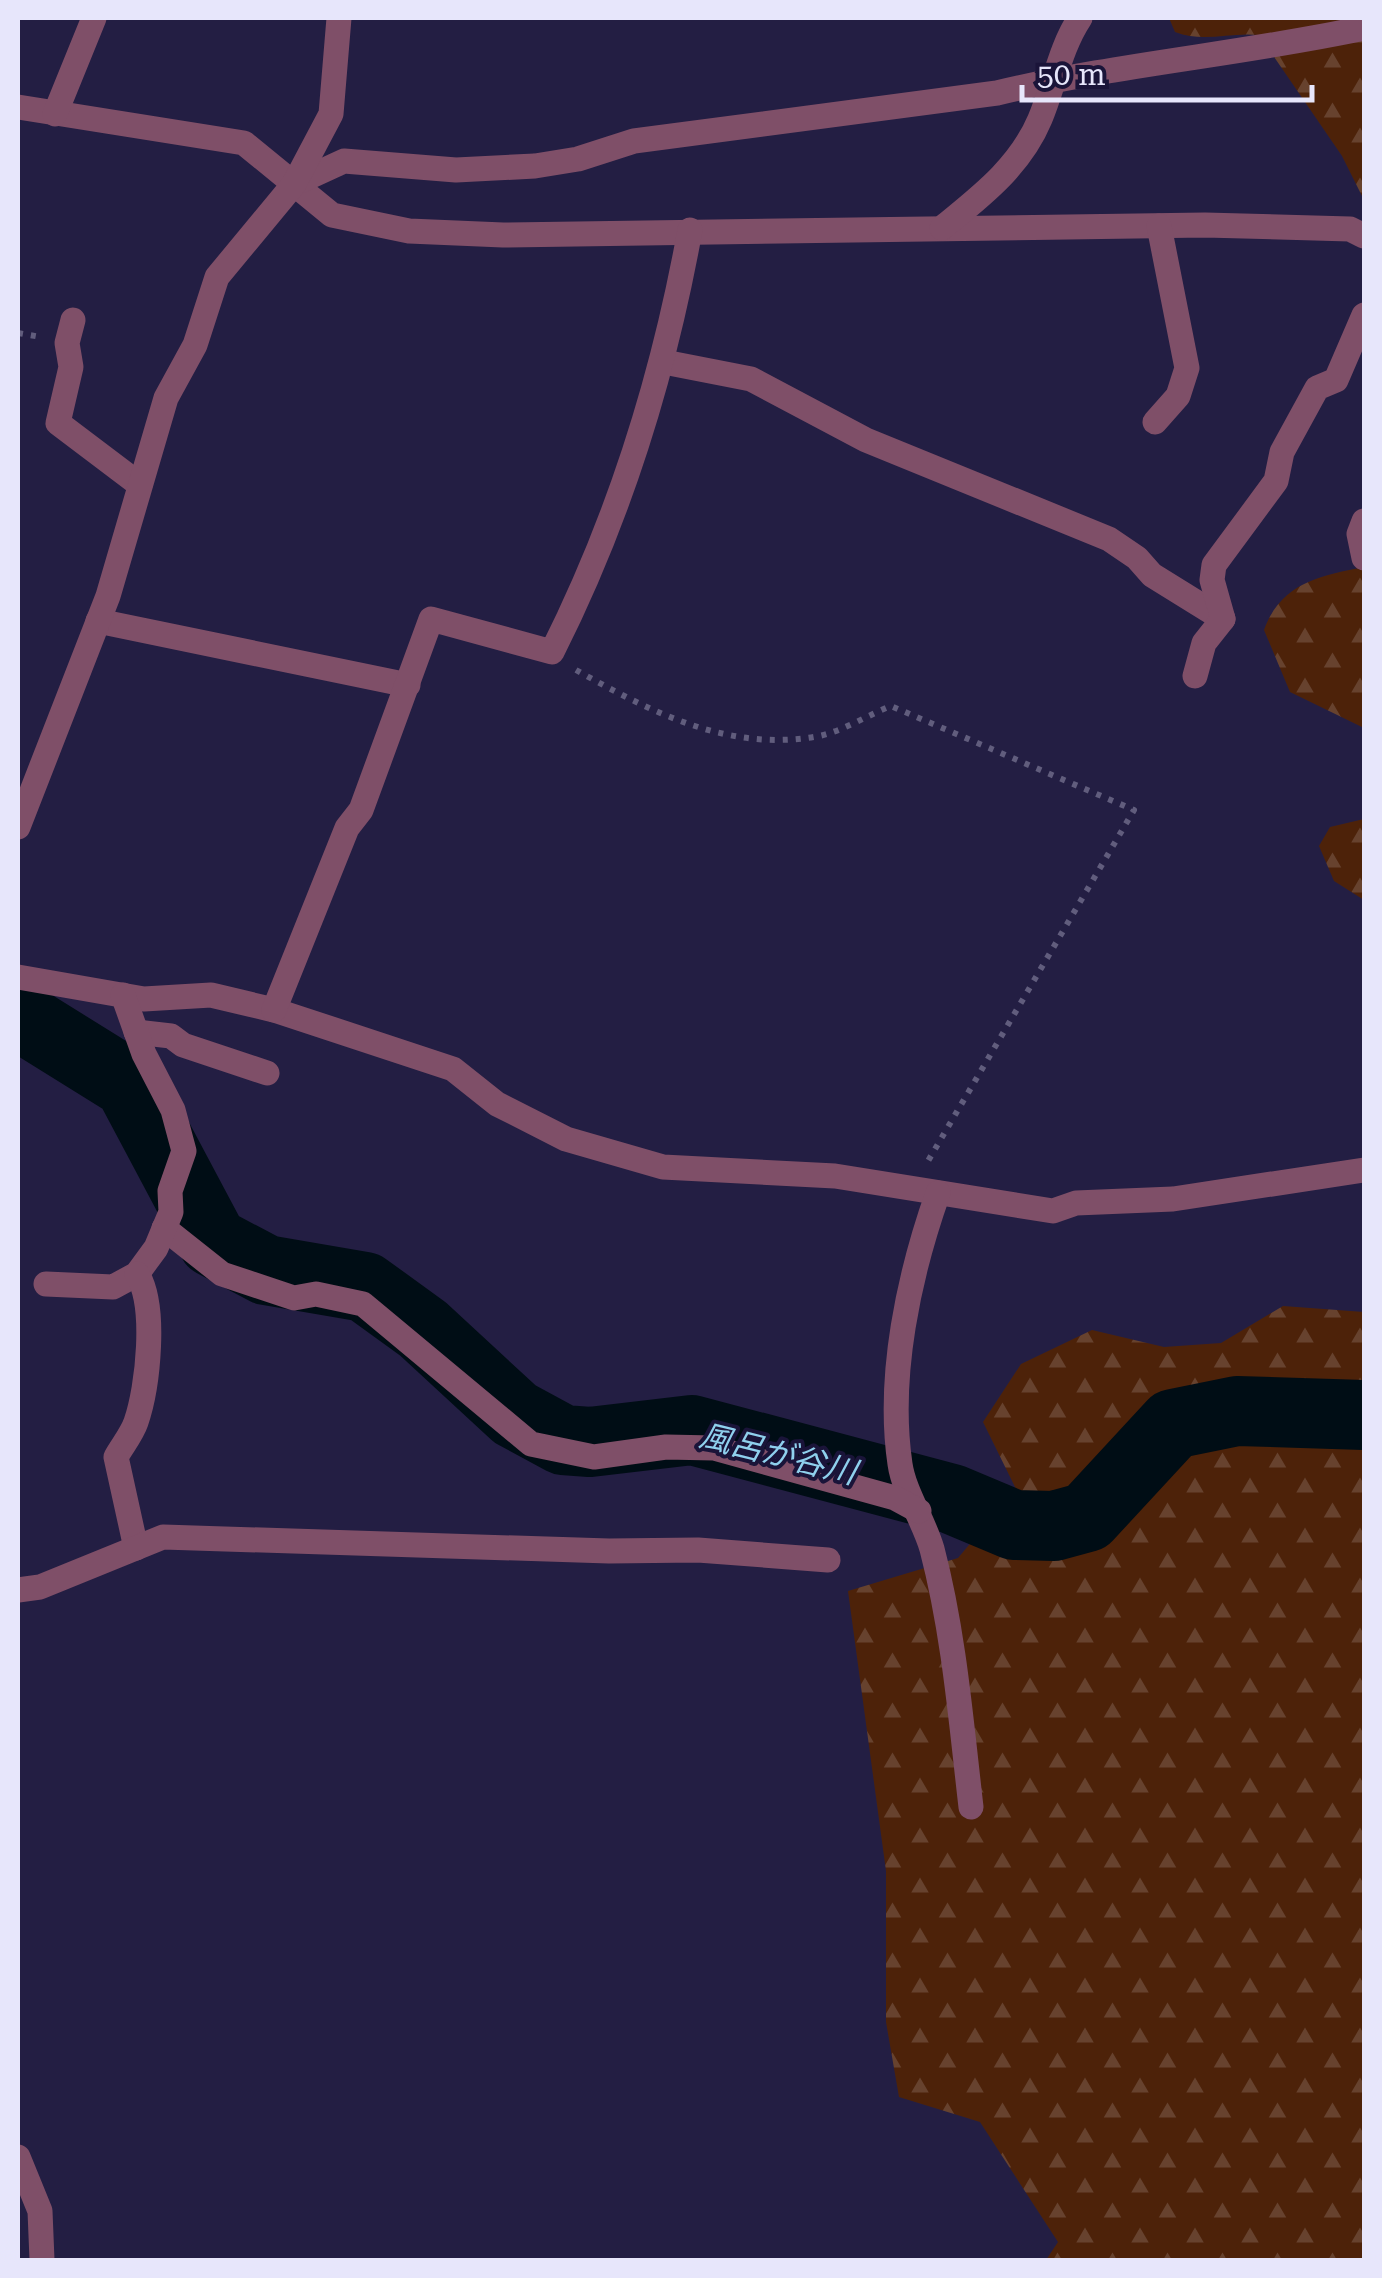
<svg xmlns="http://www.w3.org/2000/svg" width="1382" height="2278" font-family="'Roboto Serif','Noto Sans JP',serif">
<defs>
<pattern id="forest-firs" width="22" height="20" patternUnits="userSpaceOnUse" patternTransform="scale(2.5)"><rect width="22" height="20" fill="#4d2209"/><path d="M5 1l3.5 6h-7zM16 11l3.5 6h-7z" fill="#67422e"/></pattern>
</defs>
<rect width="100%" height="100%" fill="#231e43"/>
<!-- forest -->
<g fill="url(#forest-firs)">
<path d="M 1169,18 L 1364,18 L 1364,200 L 1342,156 L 1259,35 C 1229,32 1204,43 1175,32 Z"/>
<path d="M 1364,567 L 1364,728 L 1290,692 L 1264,630 C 1281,583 1319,576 1364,567 Z"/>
<polygon points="1364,819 1364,900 1334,881 1319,846 1330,827"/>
<polygon points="1283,1306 1364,1312 1364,2260 1046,2260 1058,2242 980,2122 899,2097 886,2022 886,1871 848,1591 958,1558 1016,1489 983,1422 1021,1364 1092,1330 1164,1347 1221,1343"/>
</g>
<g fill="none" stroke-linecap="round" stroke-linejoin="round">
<!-- river -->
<polyline stroke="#000d15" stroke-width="70" points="18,1015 129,1084 213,1242 266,1270 365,1287 423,1329 515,1414 563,1440 590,1442 692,1430 952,1499 1014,1525 1054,1526 1087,1517 1173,1424 1237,1411 1364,1415"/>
<!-- path -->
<g stroke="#615d7d" stroke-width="6" stroke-dasharray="5 8" stroke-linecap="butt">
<polyline points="18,333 41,337"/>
<path d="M 576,670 C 651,712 730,753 819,736 C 843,731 868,715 891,706 L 1134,810 L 928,1161"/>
</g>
<!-- minor -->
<g stroke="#7f4f68" stroke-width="25">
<polyline points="18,107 244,143 332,215 409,231 503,235 1205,225 1350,229 1364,236"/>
<polyline points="55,114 94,18"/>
<path d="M 294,184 L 344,161 L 456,170 L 535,166 L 578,159 L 634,141 L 997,93 C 1118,64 1243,54 1364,28"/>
<path d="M 942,228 C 980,197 1020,167 1040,119 C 1054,86 1060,48 1080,18"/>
<polyline points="73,320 67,343 71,367 58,423 140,485"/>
<polyline points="664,362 751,379 866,440 1109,539 1137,558 1152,575 1223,619"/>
<polyline points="1155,422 1178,396 1187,368 1159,226"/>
<polyline points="1364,521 1359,534 1364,558"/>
<polyline points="98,621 408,685"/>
<polyline points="1195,676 1204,643 1223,619 1212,580 1214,565 1276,481 1282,452 1317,388 1336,380 1364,315"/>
<polyline points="18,827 108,596 166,398 195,345 217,277 294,184 331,114 339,18"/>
<polyline points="18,977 144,999 211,995 274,1010 453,1069 497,1104 566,1139 663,1167 835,1176 1053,1211 1076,1203 1173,1199 1364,1170"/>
<path d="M 274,1010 L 347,828 L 361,810 L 431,619 L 552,652 C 620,517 663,379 690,230"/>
<polyline points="136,1032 171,1036 183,1045 267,1073"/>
<path d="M 938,1193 C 909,1275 887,1376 900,1464 C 904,1492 924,1521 932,1549 C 954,1633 961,1721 971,1807"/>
<polyline points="164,1228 222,1274 294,1298 316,1294 363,1304 531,1444 594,1457 666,1447 714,1448 895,1498 919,1511"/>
<polyline points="46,1284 113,1287 137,1274 156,1248 171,1212 170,1191 184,1151 173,1110 144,1054 123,995"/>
<path d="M 136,1548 L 116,1457 C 122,1446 132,1434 136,1422 C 148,1387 157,1305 137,1274"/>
<polyline points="18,1590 40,1587 163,1537 609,1551 698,1550 828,1560"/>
<polyline points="18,2157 40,2211 42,2260"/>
</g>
</g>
<g text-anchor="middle" stroke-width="8" stroke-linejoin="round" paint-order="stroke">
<!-- water labels -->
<g font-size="32" font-style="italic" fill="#8fd0ed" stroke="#1a1439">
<text transform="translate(778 1454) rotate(14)" y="11">風呂が谷川</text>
</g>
</g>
<!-- border -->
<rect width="1382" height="2278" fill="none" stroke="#e7e6fb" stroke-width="40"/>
<!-- scale -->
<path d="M1022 85v15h290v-15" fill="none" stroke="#e7e6fb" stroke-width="5"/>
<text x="1037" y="85" font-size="30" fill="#e7e6fb" stroke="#1a1439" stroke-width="8" paint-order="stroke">50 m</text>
</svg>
